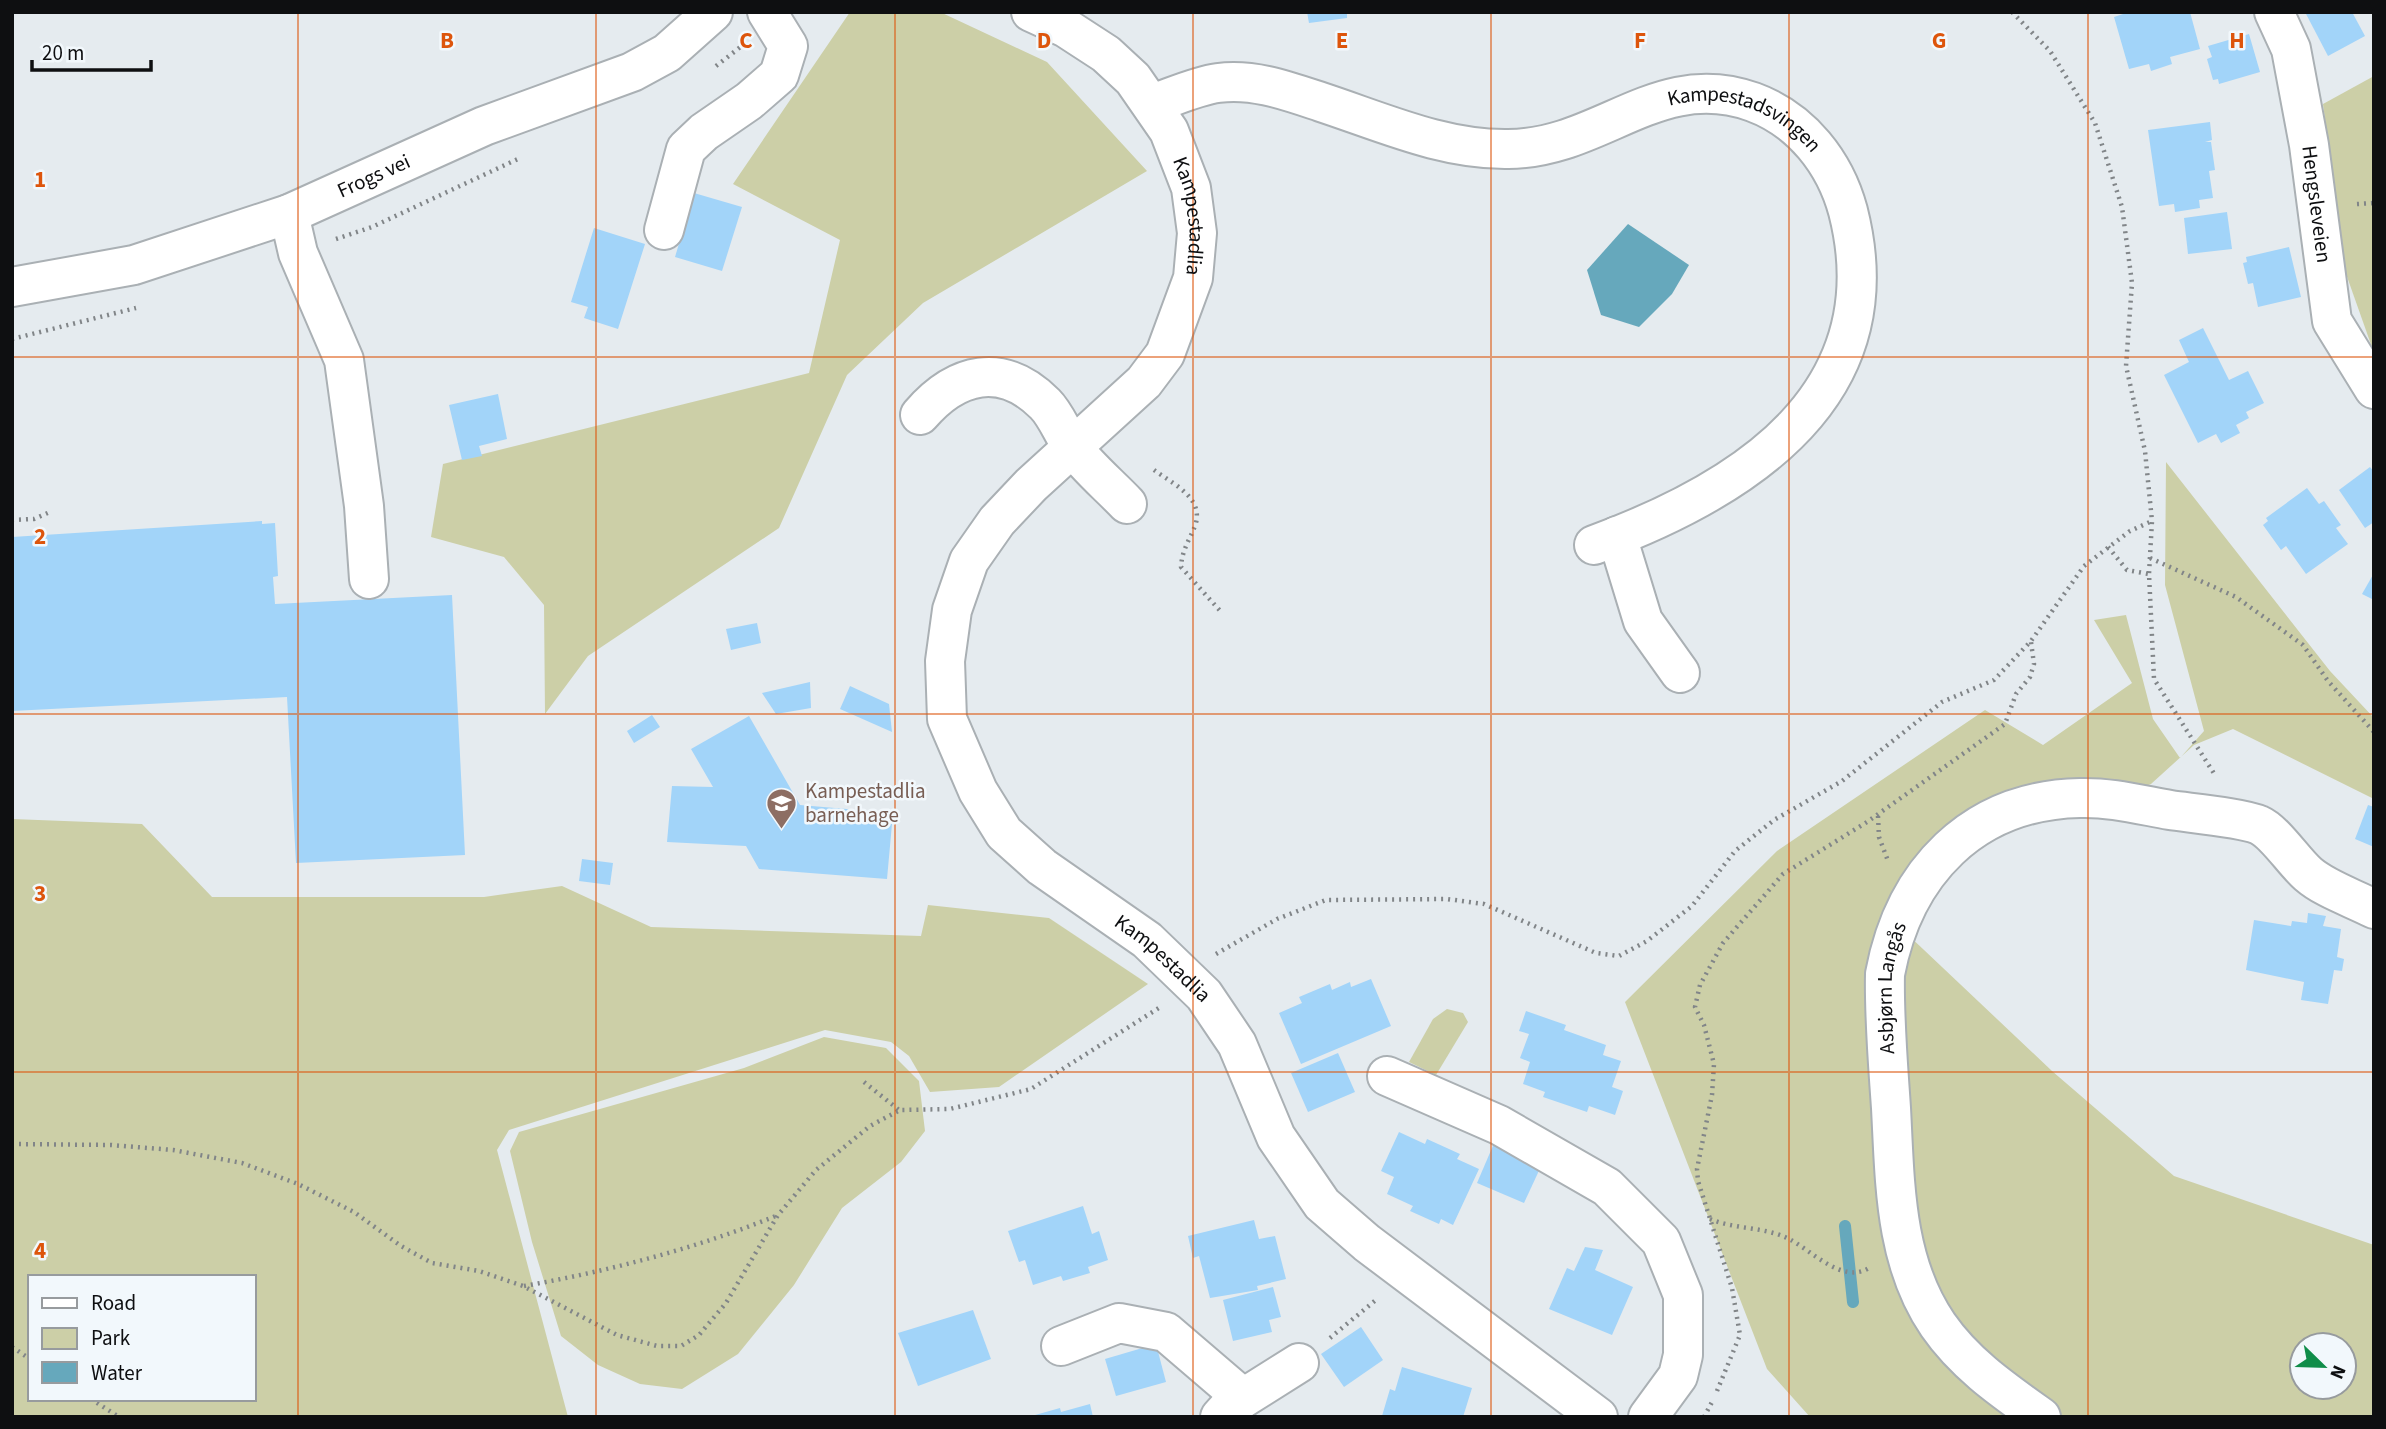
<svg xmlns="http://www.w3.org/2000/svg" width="2386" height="1429" font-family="'Source Sans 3',sans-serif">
<rect width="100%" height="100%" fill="#e5ebef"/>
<!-- green -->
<g fill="#cccfa7" fill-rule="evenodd">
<polygon points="850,12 940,12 1047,62 1147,171 923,303 847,375 779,528 588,656 545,714 544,605 504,557 431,537 443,464 809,373 840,240 733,184"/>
<polygon points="2374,76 2374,353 2345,271 2323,104"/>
<path d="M 2166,462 L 2330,671 L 2374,718 L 2374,799 L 2233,729 L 2194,745 L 2151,784 L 2143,787 L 1921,852 L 1887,915 L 2052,1071 L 2174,1176 L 2374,1245 L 2374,1417 L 1810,1417 L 1767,1369 L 1625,1002 L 1777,851 L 1985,710 L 2043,745 L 2132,683 L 2094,620 L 2126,615 L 2153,719 L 2180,758 L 2204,731 L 2165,585 ZM 2302,1345 L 2344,1345 L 2344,1387 L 2302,1387 Z"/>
<path d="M 12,819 L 142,824 L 212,897 L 484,897 L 562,886 L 651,927 L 921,936 L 928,905 L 1049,918 L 1148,984 L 999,1087 L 930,1092 L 909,1056 L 891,1042 L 825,1030 L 509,1130 L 497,1150 L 568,1417 L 12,1417 ZM 30,1277 L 254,1277 L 254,1399 L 30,1399 Z"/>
<polygon points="1447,1009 1463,1013 1468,1022 1436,1075 1409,1062 1433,1019"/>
<polygon points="824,1037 886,1048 919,1081 925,1131 901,1162 842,1208 794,1285 738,1354 682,1389 640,1384 598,1365 561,1336 532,1242 510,1151 519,1132 744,1068"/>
</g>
<!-- water -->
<polygon fill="#66a8bc" points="1628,224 1689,265 1672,294 1639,327 1601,315 1587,270"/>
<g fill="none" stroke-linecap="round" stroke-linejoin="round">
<!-- stream -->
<polyline stroke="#66a8bc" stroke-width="12" points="1845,1226 1853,1302"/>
</g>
<!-- building -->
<g fill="#a2d4f9">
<polygon points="1307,12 1347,12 1347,18 1309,23"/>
<polygon points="2129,12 2190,12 2200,49 2170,57 2172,64 2151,71 2149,64 2129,69 2114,17"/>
<polygon points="2305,12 2352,12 2365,36 2328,56"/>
<polygon points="2249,34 2260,72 2219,84 2218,79 2213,80 2207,59 2212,57 2208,46"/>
<polygon points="2210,122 2212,140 2205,142 2211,142 2215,170 2209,171 2213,198 2199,200 2200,208 2175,212 2174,204 2159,206 2148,130"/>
<polygon points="694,193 742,207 722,271 675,257"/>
<polygon points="2227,212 2232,249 2188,254 2184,218"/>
<polygon points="594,228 645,244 618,329 584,318 588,307 571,302"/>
<polygon points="2289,247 2301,297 2258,307 2253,283 2248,284 2243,263 2247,262 2246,257"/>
<polygon points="2203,328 2229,380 2248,371 2264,403 2246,412 2249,418 2236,425 2240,433 2221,443 2216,434 2198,443 2164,375 2189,362 2179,340"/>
<polygon points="498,394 507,439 479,446 482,456 462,460 449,405"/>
<polygon points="2370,467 2374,472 2374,522 2365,528 2339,490"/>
<polygon points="2307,488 2319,504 2324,501 2341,525 2336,528 2348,544 2306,574 2286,546 2281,550 2263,525 2268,521 2266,518"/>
<polygon points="262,521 262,524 275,523 278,576 273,577 275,604 452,595 465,855 296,863 287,697 12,711 12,537"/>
<polygon points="2374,573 2374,600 2362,594"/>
<polygon points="757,623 761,643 731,650 726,629"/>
<polygon points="810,682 811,708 776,714 762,693"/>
<polygon points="850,686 889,704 892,732 840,709"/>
<polygon points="652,715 660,727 634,743 627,731"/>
<polygon points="749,716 800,805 893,813 887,879 759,869 746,846 667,842 672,786 713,787 691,749"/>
<polygon points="2368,805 2374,807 2374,847 2355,839"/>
<polygon points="582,859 613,863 610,885 579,881"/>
<polygon points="2308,913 2326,916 2323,926 2341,929 2337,957 2344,959 2342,971 2334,970 2328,1004 2301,1000 2304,982 2246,970 2254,920 2291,926 2292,921 2307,923"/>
<polygon points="1371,979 1391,1026 1301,1064 1279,1013 1302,1003 1299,997 1330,984 1332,990 1350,982 1351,987"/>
<polygon points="1526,1011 1566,1025 1564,1030 1606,1045 1603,1055 1621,1061 1612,1087 1623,1091 1615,1115 1589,1106 1587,1112 1543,1097 1545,1092 1523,1084 1530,1062 1520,1058 1529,1034 1519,1031"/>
<polygon points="1338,1053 1355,1092 1308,1112 1291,1073"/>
<polygon points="1399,1132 1425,1144 1427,1139 1460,1154 1457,1159 1479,1169 1453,1225 1441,1219 1439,1224 1410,1211 1413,1206 1387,1194 1394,1177 1381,1171"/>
<polygon points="1495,1141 1543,1162 1524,1203 1477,1183"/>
<polygon points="1083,1206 1092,1234 1099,1231 1108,1260 1088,1267 1090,1273 1063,1281 1061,1276 1033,1285 1025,1260 1019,1262 1008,1231"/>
<polygon points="1254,1220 1259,1239 1275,1236 1286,1279 1257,1286 1258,1290 1210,1298 1199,1256 1193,1258 1188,1236"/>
<polygon points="1585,1247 1603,1250 1595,1270 1633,1287 1612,1335 1549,1309 1567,1268 1574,1271"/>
<polygon points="1273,1287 1281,1317 1269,1320 1272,1332 1233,1341 1223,1300"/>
<polygon points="973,1310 991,1359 918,1386 898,1333"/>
<polygon points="1361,1327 1383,1360 1344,1387 1321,1354"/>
<polygon points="1156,1344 1166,1382 1116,1396 1105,1359"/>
<polygon points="1402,1367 1472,1388 1463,1417 1382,1416 1390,1389 1395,1391"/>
<polygon points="1090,1404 1093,1417 1028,1417 1060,1408 1061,1412"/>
</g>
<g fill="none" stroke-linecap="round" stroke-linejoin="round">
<defs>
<g id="minor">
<path id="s1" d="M 1031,12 L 1066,28 L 1106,54 L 1133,79 L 1169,131 L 1191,188 L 1197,233 L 1193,278 L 1165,354 L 1144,382 L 1031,485 L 997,521 L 969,561 L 952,610 L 945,661 L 947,719 L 978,791 L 1004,833 L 1042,867 L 1147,940 L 1204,995 L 1237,1044 L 1276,1137 L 1322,1204 L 1367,1243 L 1598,1417"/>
<path id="s2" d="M 2274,12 L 2291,49 L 2309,145 L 2332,321 L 2374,389"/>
<path id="s3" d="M 1152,104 C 1173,97 1196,86 1218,83 C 1253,78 1288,91 1321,102 C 1382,122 1443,150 1508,149 C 1601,149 1658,68 1753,102 C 1802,120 1835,163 1848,211 C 1895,395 1744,490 1594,545"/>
<polyline points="289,214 298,253 344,360 364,506 369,579"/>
<polyline points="664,230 686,149 704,132 749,101 779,75 788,46 767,12"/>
<path id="s4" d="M 12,287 L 134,265 L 289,214 L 484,126 L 632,72 L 667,53 L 713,12"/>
<path d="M 920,415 C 956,373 1002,361 1045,404 C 1056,415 1062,432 1071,445 C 1086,466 1109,485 1127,504"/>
<polyline points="1617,536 1643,621 1680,673"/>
<polyline points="1387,1076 1499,1125 1607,1187 1661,1241 1683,1295 1683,1355 1678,1376 1648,1417"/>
<polyline points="1061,1346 1119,1323 1166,1332 1243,1398"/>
<polyline points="1220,1417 1229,1407 1299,1363"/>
<path id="s5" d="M 2041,1417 C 2003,1390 1965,1364 1938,1325 C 1894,1261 1895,1182 1891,1108 C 1888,1063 1884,1019 1885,974 C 1904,873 1972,800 2080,798 C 2110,797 2141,805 2170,810 C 2190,813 2244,818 2259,825 C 2275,832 2294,862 2308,874 C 2325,889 2353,898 2374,909"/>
</g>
</defs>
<!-- minor casing -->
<use href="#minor" stroke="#aab0b4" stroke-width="42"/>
<!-- path -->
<g stroke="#818588" stroke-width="4.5" stroke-dasharray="2 5" stroke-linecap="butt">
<polyline points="2012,12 2050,51 2095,123 2122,207 2132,283 2126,366 2145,451 2152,521 2149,574 2154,679 2215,775"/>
<polyline points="716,66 743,45"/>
<polyline points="2357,204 2374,203"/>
<polyline points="336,239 372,227 520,158"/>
<polyline points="12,339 136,308"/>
<path d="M 1154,470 C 1173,484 1205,498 1195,526 C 1189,541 1182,550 1181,567 L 1222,613"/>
<polyline points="12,520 34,519 50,512"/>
<polyline points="2108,547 2127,570 2149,574"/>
<polyline points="2150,558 2236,597 2303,645 2328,681 2374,732"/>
<polyline points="1878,816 1879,837 1888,861"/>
<polyline points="1216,954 1277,919 1326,900 1447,899 1484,904 1596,953 1619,956 1647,941 1692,906 1735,851 1774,820 1842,781 1942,702 1994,680 2031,641 2084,566 2130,531 2152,521"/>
<polyline points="864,1082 899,1110"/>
<polyline points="12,1144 111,1145 173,1150 242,1163 298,1184 354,1212 401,1246 432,1263 479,1271 523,1286 617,1335 657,1346 681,1346 699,1335 726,1303 778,1215 816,1170 870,1126 900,1110 950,1109 1031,1089 1162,1006"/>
<path d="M 1710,1219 C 1736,1230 1765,1226 1791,1240 C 1813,1252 1843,1284 1869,1268"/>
<path d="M 524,1286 C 609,1271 698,1248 778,1215"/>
<polyline points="1330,1338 1377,1299"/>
<polyline points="12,1347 30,1359"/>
<polyline points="1717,1391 1740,1335 1732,1288 1698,1181 1697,1169 1712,1095 1714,1064 1704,1025 1695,1007 1700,985 1723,943 1783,874 1867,822 2005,724 2016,694 2030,677 2034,664 2031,642"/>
<polyline points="91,1399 119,1417"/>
<polyline points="1704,1417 1712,1402"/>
</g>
<!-- minor -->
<use href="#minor" stroke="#fff" stroke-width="38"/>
</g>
<!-- grid -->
<path fill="none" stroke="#dd550c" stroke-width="2" stroke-opacity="0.55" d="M 298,12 L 298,1417M 596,12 L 596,1417M 895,12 L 895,1417M 1193,12 L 1193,1417M 1491,12 L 1491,1417M 1789,12 L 1789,1417M 2088,12 L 2088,1417M 12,357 L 2374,357M 12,714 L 2374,714M 12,1072 L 2374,1072"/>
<!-- icons -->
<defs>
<symbol id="school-pin" viewBox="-11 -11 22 30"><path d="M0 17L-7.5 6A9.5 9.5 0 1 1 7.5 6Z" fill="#8d6e63" stroke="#f2f8fc"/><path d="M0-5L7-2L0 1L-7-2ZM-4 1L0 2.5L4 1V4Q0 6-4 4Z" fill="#fff"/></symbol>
</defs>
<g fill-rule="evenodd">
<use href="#school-pin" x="764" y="786" width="35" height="47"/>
</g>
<g text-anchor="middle" stroke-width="5" stroke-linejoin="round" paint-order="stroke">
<!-- street labels -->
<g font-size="21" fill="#0e0f11" stroke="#f2f8fc">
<text dy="7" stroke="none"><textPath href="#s3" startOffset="621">Kampestadsvingen</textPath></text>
<text dy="7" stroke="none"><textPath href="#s4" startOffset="380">Frogs vei</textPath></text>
<text dy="7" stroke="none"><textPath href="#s2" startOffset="198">Hengsleveien</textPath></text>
<text dy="7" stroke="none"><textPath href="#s1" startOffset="275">Kampestadlia</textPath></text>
<text dy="7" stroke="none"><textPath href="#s1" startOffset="1197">Kampestadlia</textPath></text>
<text dy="7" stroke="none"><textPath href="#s5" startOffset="485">Asbjørn Langås</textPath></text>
</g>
<!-- education labels -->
<g font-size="21" fill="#785e54" stroke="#f2f8fc" text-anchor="start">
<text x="805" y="798">Kampestadlia<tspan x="805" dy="24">barnehage</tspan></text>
</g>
</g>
<g font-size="23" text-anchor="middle" font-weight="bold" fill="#dd550c" stroke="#f2f8fc" stroke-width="5" stroke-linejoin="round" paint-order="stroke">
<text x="447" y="48">B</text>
<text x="746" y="48">C</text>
<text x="1044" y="48">D</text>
<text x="1342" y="48">E</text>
<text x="1640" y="48">F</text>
<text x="1939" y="48">G</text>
<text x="2237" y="48">H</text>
<text x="40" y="187">1</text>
<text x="40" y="544">2</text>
<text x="40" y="901">3</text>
<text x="40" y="1258">4</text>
</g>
<!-- border -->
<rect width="2386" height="1429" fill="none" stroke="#0e0f11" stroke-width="28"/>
<!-- legend -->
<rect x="28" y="1275" width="228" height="126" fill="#f2f8fc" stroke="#979b9e" stroke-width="2"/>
<rect x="42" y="1298" width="35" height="10" fill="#ffffff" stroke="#979b9e" stroke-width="2"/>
<text x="91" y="1310" font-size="21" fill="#0e0f11">Road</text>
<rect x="42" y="1328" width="35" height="21" fill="#cccfa7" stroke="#979b9e" stroke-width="2"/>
<text x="91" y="1345" font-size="21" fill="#0e0f11">Park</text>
<rect x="42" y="1362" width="35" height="21" fill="#66a8bc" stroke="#979b9e" stroke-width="2"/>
<text x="91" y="1380" font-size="21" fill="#0e0f11">Water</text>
<!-- north arrow -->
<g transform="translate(2323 1366) rotate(113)"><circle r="33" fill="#f2f8fc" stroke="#979b9e" stroke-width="2"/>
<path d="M0-5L12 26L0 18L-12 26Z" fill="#108d49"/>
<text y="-10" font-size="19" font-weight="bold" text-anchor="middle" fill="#0e0f11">N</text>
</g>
<!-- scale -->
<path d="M32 60v10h119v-10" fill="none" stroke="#0e0f11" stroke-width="3.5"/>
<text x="42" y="60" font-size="21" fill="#0e0f11" stroke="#f2f8fc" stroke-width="5" paint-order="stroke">20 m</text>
</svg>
